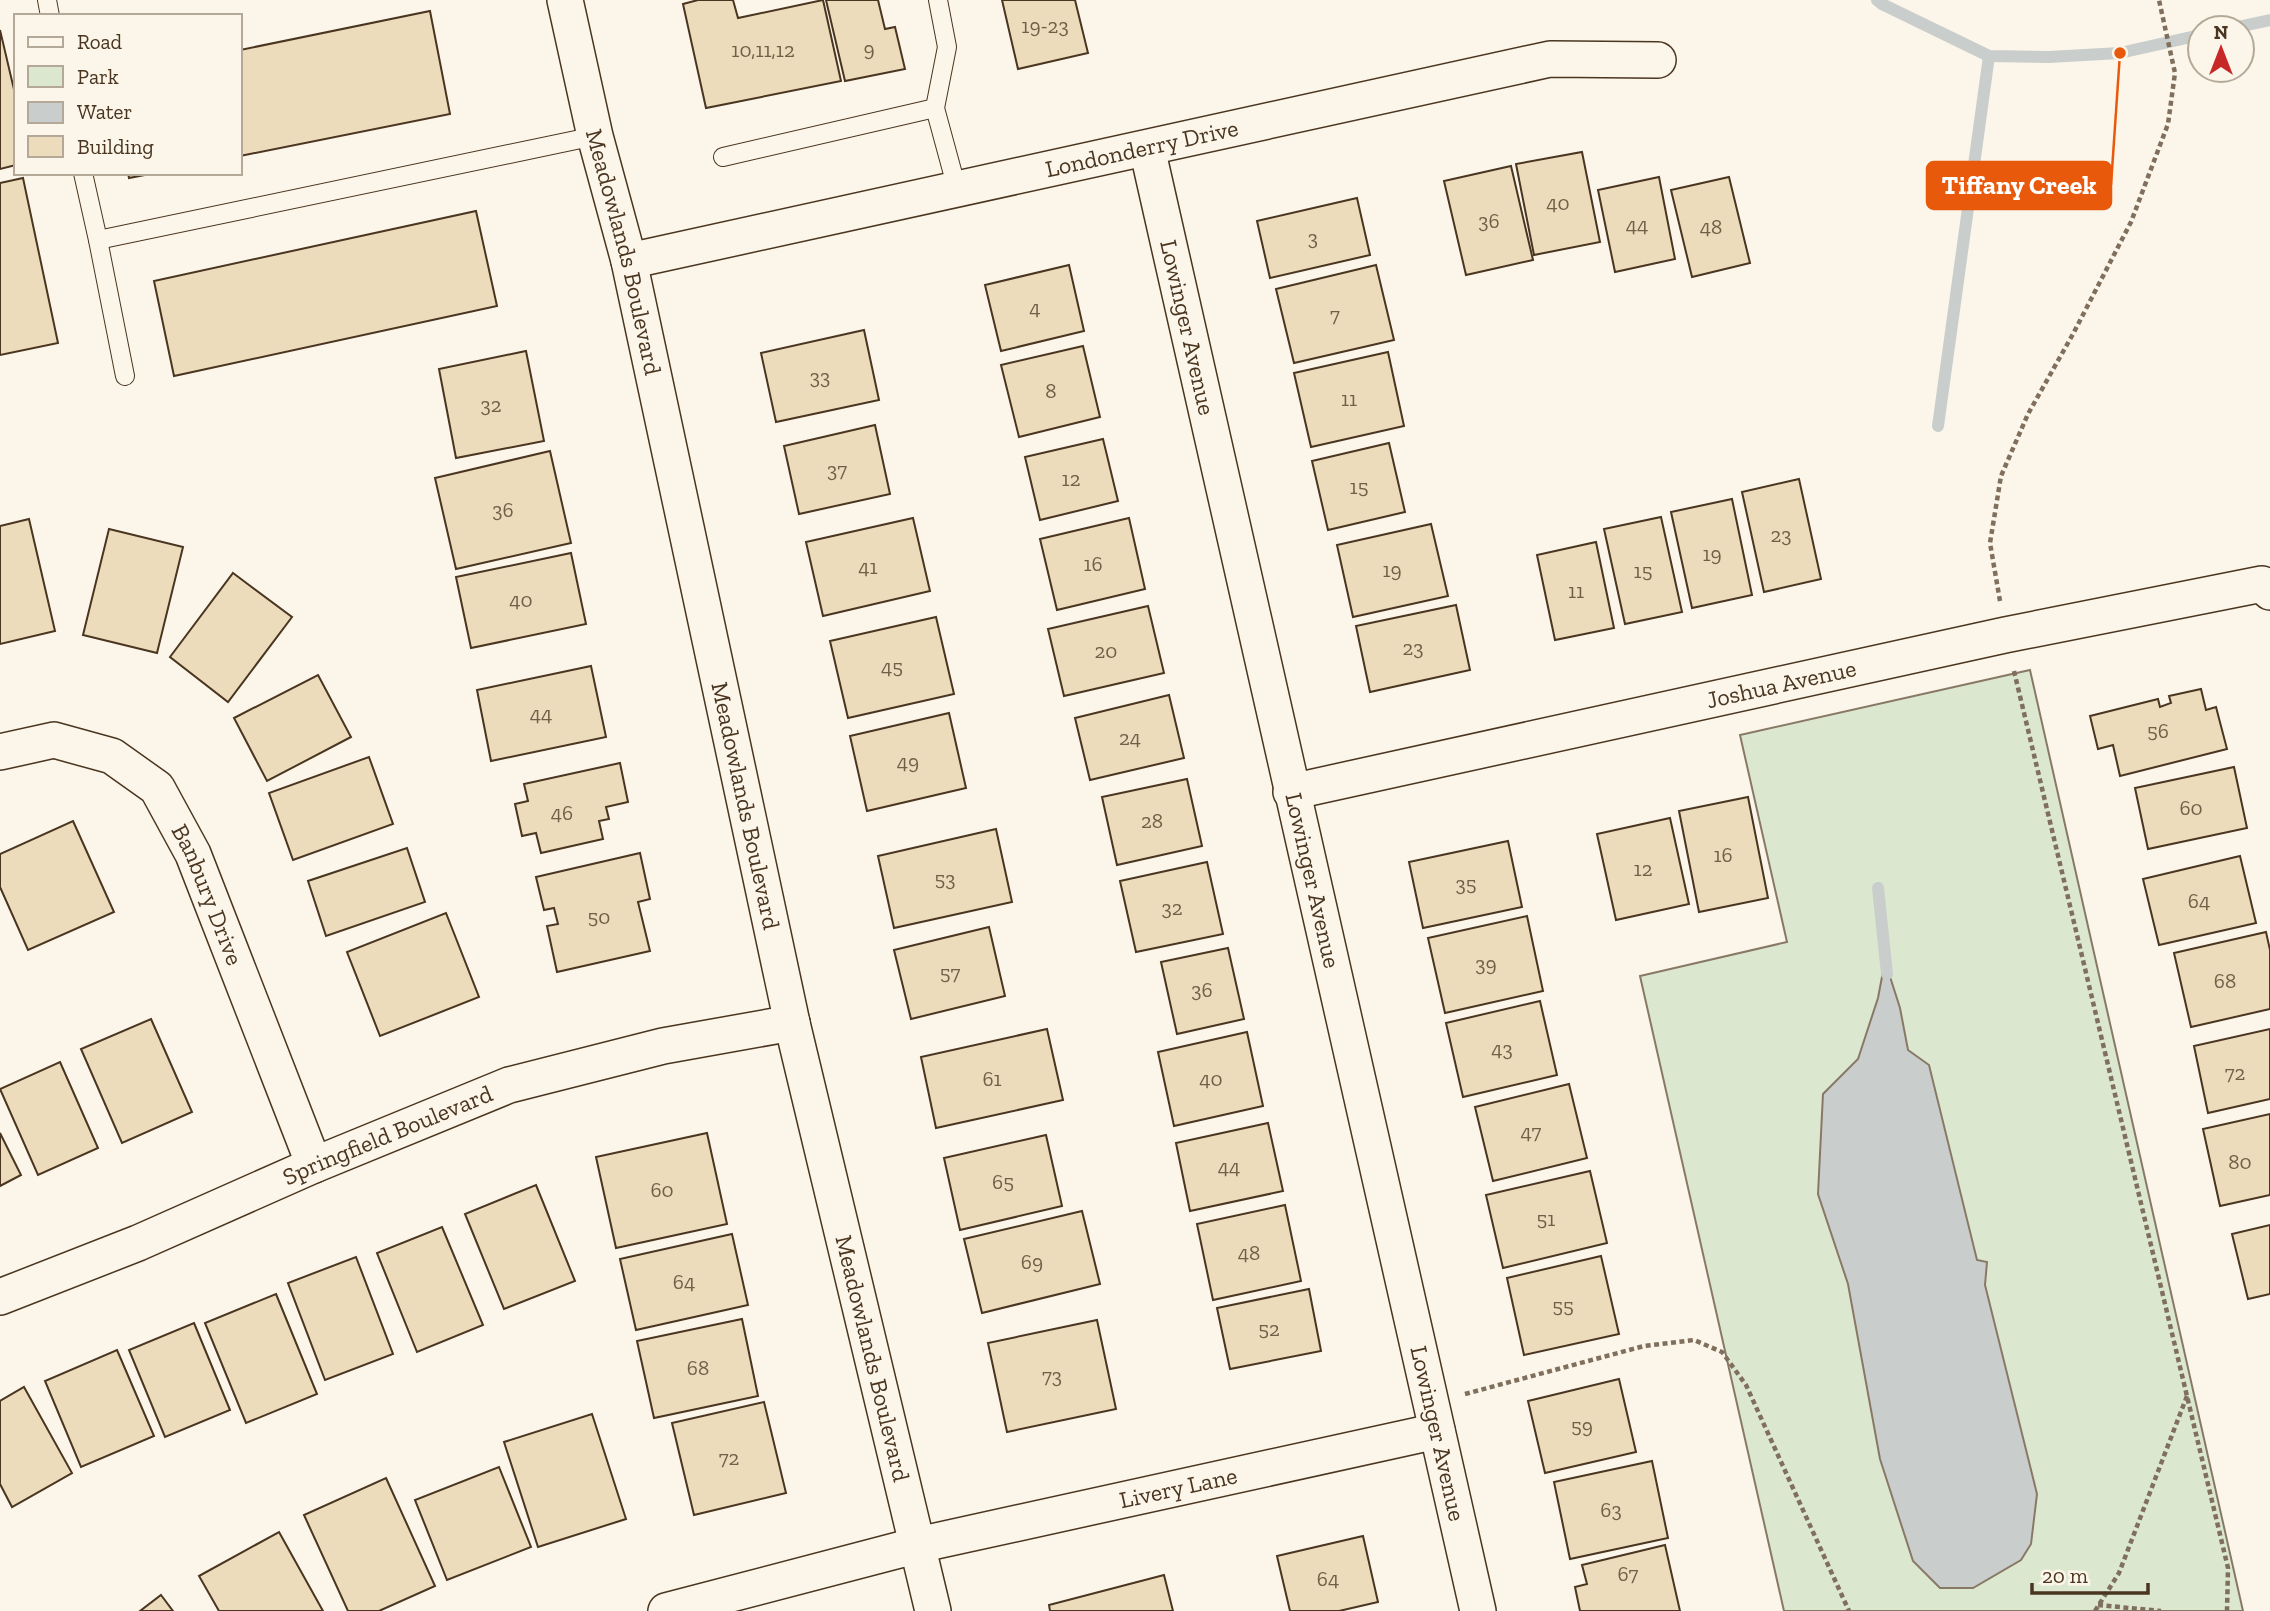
<svg xmlns="http://www.w3.org/2000/svg" width="2270" height="1611" font-family="'Zilla Slab',serif">
<rect width="100%" height="100%" fill="#fbf6e9"/>
<!-- green -->
<polygon fill="#dce7d0" stroke="#887966" stroke-width="2" points="2030,670 2243,1611 1784,1611 1640,976 1787,942 1740,735"/>
<!-- water -->
<polygon fill="#c9cecd" stroke="#887966" stroke-width="2" points="1885,961 1900,1008 1908,1050 1929,1065 1977,1260 1987,1262 1985,1285 2037,1494 2031,1544 2021,1560 1973,1588 1940,1588 1913,1561 1880,1459 1848,1284 1818,1194 1823,1094 1858,1059 1878,998"/>
<g fill="none" stroke-linecap="round" stroke-linejoin="round">
<!-- stream -->
<g stroke="#c9cecd" stroke-width="12">
<polyline points="1877,0 1882,4 1989,56 2049,57 2120,53 2200,35"/>
<polyline points="2233,28 2270,20"/>
<polyline points="1938,426 1989,56"/>
<polyline points="1878,888 1887,974"/>
</g>
</g>
<!-- building -->
<g fill="#ecdcbc" stroke="#4a3520" stroke-width="2">
<polygon points="698,0 733,0 738,18 823,0 841,81 706,108 683,4"/>
<polygon points="826,0 878,0 885,29 895,27 905,69 845,81"/>
<polygon points="1002,0 1075,0 1088,53 1018,69"/>
<polygon points="430,11 450,114 240,156 240,50"/>
<polygon points="0,30 16,98 16,165 0,169"/>
<polygon points="1582,152 1600,242 1534,255 1516,164"/>
<polygon points="1511,166 1533,260 1466,275 1444,181"/>
<polygon points="128,173 155,173 129,178"/>
<polygon points="1659,177 1675,259 1615,272 1598,190"/>
<polygon points="1729,177 1750,263 1692,277 1671,190"/>
<polygon points="23,178 58,343 0,355 0,183"/>
<polygon points="1357,198 1370,255 1270,278 1257,221"/>
<polygon points="476,211 497,306 174,376 154,281"/>
<polygon points="1069,265 1084,331 1001,351 985,285"/>
<polygon points="1376,265 1394,340 1294,363 1276,289"/>
<polygon points="864,330 879,400 776,422 761,353"/>
<polygon points="1083,346 1100,417 1019,437 1001,365"/>
<polygon points="526,351 544,441 456,458 439,369"/>
<polygon points="1388,352 1404,426 1311,447 1294,373"/>
<polygon points="875,425 890,494 799,514 784,446"/>
<polygon points="1103,439 1118,501 1040,520 1025,457"/>
<polygon points="1389,443 1405,512 1328,530 1312,461"/>
<polygon points="550,451 571,543 456,569 435,478"/>
<polygon points="1799,479 1821,579 1764,592 1742,492"/>
<polygon points="1732,499 1752,595 1692,608 1671,512"/>
<polygon points="1661,517 1682,612 1625,624 1604,529"/>
<polygon points="913,518 930,591 823,616 806,542"/>
<polygon points="1129,518 1145,589 1057,610 1040,539"/>
<polygon points="29,519 55,631 0,644 0,526"/>
<polygon points="1431,524 1448,596 1353,617 1337,545"/>
<polygon points="109,529 183,547 157,653 83,635"/>
<polygon points="1596,542 1614,628 1555,640 1537,555"/>
<polygon points="571,553 586,624 471,648 456,577"/>
<polygon points="233,573 292,617 228,702 170,657"/>
<polygon points="1456,605 1470,670 1370,692 1356,626"/>
<polygon points="1148,606 1164,673 1064,696 1048,629"/>
<polygon points="936,617 954,694 848,718 830,641"/>
<polygon points="591,666 606,737 491,761 477,690"/>
<polygon points="318,675 351,737 267,781 234,718"/>
<polygon points="2201,689 2206,710 2216,707 2227,749 2120,776 2113,745 2098,749 2090,716 2158,699 2160,707 2171,703 2169,696"/>
<polygon points="1169,695 1184,758 1090,780 1075,718"/>
<polygon points="949,713 966,788 867,811 850,736"/>
<polygon points="369,757 393,824 293,860 269,793"/>
<polygon points="620,763 628,802 606,807 609,819 599,821 603,839 541,853 536,833 522,836 515,804 528,801 524,784"/>
<polygon points="2234,767 2247,828 2148,849 2135,788"/>
<polygon points="1187,779 1202,846 1117,865 1102,797"/>
<polygon points="1748,797 1768,898 1699,912 1679,811"/>
<polygon points="1670,818 1689,904 1616,920 1597,834"/>
<polygon points="73,821 114,912 28,950 0,887 0,854"/>
<polygon points="996,829 1012,902 894,928 878,856"/>
<polygon points="1508,841 1522,907 1423,928 1409,862"/>
<polygon points="407,848 425,902 326,936 308,881"/>
<polygon points="640,853 650,899 638,902 650,951 557,972 547,926 558,924 554,908 544,910 536,877"/>
<polygon points="2240,856 2256,923 2159,945 2143,879"/>
<polygon points="1207,862 1223,934 1136,952 1120,881"/>
<polygon points="446,913 479,997 380,1036 347,952"/>
<polygon points="1527,916 1543,991 1445,1013 1428,938"/>
<polygon points="989,927 1005,996 911,1019 894,950"/>
<polygon points="2266,932 2270,950 2270,1009 2191,1027 2174,953"/>
<polygon points="1228,948 1244,1019 1177,1034 1161,962"/>
<polygon points="1540,1001 1557,1075 1463,1097 1446,1023"/>
<polygon points="151,1019 192,1112 122,1143 81,1049"/>
<polygon points="1047,1029 1063,1100 936,1128 921,1057"/>
<polygon points="2270,1029 2270,1099 2208,1113 2194,1046"/>
<polygon points="1247,1032 1263,1106 1174,1126 1158,1052"/>
<polygon points="60,1062 98,1148 38,1175 0,1089"/>
<polygon points="1569,1084 1587,1158 1493,1181 1475,1107"/>
<polygon points="2270,1114 2270,1195 2220,1206 2203,1129"/>
<polygon points="1268,1123 1283,1191 1190,1211 1176,1143"/>
<polygon points="0,1133 21,1175 0,1186"/>
<polygon points="707,1133 727,1224 616,1248 596,1157"/>
<polygon points="1046,1135 1062,1206 960,1230 944,1158"/>
<polygon points="1590,1171 1607,1243 1503,1268 1486,1195"/>
<polygon points="536,1185 575,1281 504,1309 465,1214"/>
<polygon points="1285,1205 1301,1281 1213,1300 1197,1224"/>
<polygon points="1082,1211 1100,1284 982,1313 964,1239"/>
<polygon points="2270,1225 2270,1294 2248,1299 2232,1234"/>
<polygon points="442,1227 483,1325 417,1352 377,1253"/>
<polygon points="732,1234 748,1305 636,1330 620,1259"/>
<polygon points="1601,1256 1619,1334 1524,1355 1507,1278"/>
<polygon points="356,1257 393,1354 325,1380 288,1283"/>
<polygon points="1309,1289 1321,1351 1230,1369 1217,1308"/>
<polygon points="276,1294 317,1394 246,1423 205,1323"/>
<polygon points="742,1319 758,1396 654,1418 637,1341"/>
<polygon points="1097,1320 1116,1409 1007,1432 988,1343"/>
<polygon points="194,1323 230,1410 165,1437 129,1350"/>
<polygon points="117,1350 154,1436 81,1467 45,1381"/>
<polygon points="1619,1379 1636,1452 1545,1473 1528,1401"/>
<polygon points="24,1387 72,1473 12,1507 0,1484 0,1401"/>
<polygon points="764,1402 786,1493 694,1515 672,1423"/>
<polygon points="592,1414 626,1519 538,1547 504,1442"/>
<polygon points="1652,1461 1668,1538 1570,1559 1554,1482"/>
<polygon points="499,1467 531,1547 447,1580 415,1500"/>
<polygon points="386,1478 435,1586 379,1611 348,1611 304,1515"/>
<polygon points="279,1532 323,1611 219,1611 199,1576"/>
<polygon points="1363,1536 1378,1602 1339,1611 1290,1611 1277,1556"/>
<polygon points="1665,1545 1680,1611 1580,1611 1575,1587 1587,1584 1582,1565"/>
<polygon points="1164,1575 1173,1611 1050,1611 1049,1605"/>
<polygon points="161,1595 173,1611 140,1611"/>
</g>
<g fill="none" stroke-linecap="round" stroke-linejoin="round">
<defs>
<g id="service">
<polyline points="47,0 50,16"/>
<polyline points="938,0 947,47 935,108 957,189"/>
<polyline points="723,157 935,108"/>
<polyline points="83,173 98,240 595,136"/>
<polyline points="98,240 125,376"/>
</g>
<g id="minor">
<path id="s1" d="M 565,0 L 595,136 L 629,261 L 792,1023 L 933,1611"/>
<path id="s2" d="M 1147,148 L 1478,1611"/>
<path id="s3" d="M 629,261 L 1550,59 L 1658,60"/>
<path id="s4" d="M 0,752 L 54,740 L 112,756 L 157,788 L 193,854 L 314,1165"/>
<path id="s5" d="M 1291,792 L 2005,635 L 2262,584 L 2270,592"/>
<path id="s6" d="M 0,1297 L 138,1243 L 314,1165 L 509,1085 L 663,1046 L 792,1023"/>
<path id="s7" d="M 666,1611 L 918,1545 L 1437,1431"/>
</g>
</defs>
<!-- service casing -->
<use href="#service" stroke="#4a3520" stroke-width="20"/>
<!-- minor casing -->
<use href="#minor" stroke="#4a3520" stroke-width="38"/>
<!-- path -->
<g stroke="#7f6f5c" stroke-width="4.5" stroke-dasharray="5 3.5" stroke-linecap="butt">
<polyline points="2000,601 1990,543 2001,476 2028,414 2073,334 2131,222 2168,124 2175,73 2159,0"/>
<polyline points="2014,671 2228,1568 2227,1611"/>
<polyline points="1465,1394 1644,1346 1694,1340 1722,1352 1746,1385 1849,1611"/>
<polyline points="2098,1605 2161,1611"/>
<polyline points="2095,1611 2119,1573 2187,1396"/>
</g>
<!-- service -->
<use href="#service" stroke="#fbf6e9" stroke-width="18"/>
<!-- minor -->
<use href="#minor" stroke="#fbf6e9" stroke-width="35"/>
</g>
<g text-anchor="middle" stroke-width="5" stroke-linejoin="round" paint-order="stroke">
<!-- number labels -->
<g font-size="21" fill="#725f47">
<text x="1045" y="33">19-23</text>
<text x="869" y="56">9</text>
<text x="763" y="57">10,11,12</text>
<text x="1558" y="210">40</text>
<text x="1489" y="228">36</text>
<text x="1637" y="232">44</text>
<text x="1711" y="234">48</text>
<text x="1313" y="245">3</text>
<text x="1035" y="315">4</text>
<text x="1335" y="322">7</text>
<text x="820" y="384">33</text>
<text x="1051" y="398">8</text>
<text x="1349" y="406">11</text>
<text x="491" y="412">32</text>
<text x="837" y="477">37</text>
<text x="1071" y="486">12</text>
<text x="1359" y="494">15</text>
<text x="503" y="517">36</text>
<text x="1781" y="542">23</text>
<text x="1712" y="561">19</text>
<text x="1093" y="571">16</text>
<text x="868" y="574">41</text>
<text x="1392" y="577">19</text>
<text x="1643" y="578">15</text>
<text x="1576" y="598">11</text>
<text x="521" y="607">40</text>
<text x="1413" y="655">23</text>
<text x="1106" y="658">20</text>
<text x="892" y="674">45</text>
<text x="541" y="721">44</text>
<text x="2158" y="738">56</text>
<text x="1130" y="745">24</text>
<text x="908" y="769">49</text>
<text x="2191" y="815">60</text>
<text x="562" y="820">46</text>
<text x="1152" y="828">28</text>
<text x="1723" y="862">16</text>
<text x="1643" y="876">12</text>
<text x="945" y="886">53</text>
<text x="1466" y="891">35</text>
<text x="2199" y="908">64</text>
<text x="1172" y="915">32</text>
<text x="599" y="924">50</text>
<text x="1486" y="971">39</text>
<text x="950" y="980">57</text>
<text x="2225" y="988">68</text>
<text x="1202" y="997">36</text>
<text x="1502" y="1056">43</text>
<text x="2235" y="1080">72</text>
<text x="992" y="1086">61</text>
<text x="1211" y="1086">40</text>
<text x="1531" y="1139">47</text>
<text x="2240" y="1169">80</text>
<text x="1229" y="1174">44</text>
<text x="1003" y="1189">65</text>
<text x="662" y="1197">60</text>
<text x="1546" y="1226">51</text>
<text x="1249" y="1260">48</text>
<text x="1032" y="1269">69</text>
<text x="684" y="1289">64</text>
<text x="1563" y="1313">55</text>
<text x="1269" y="1336">52</text>
<text x="698" y="1375">68</text>
<text x="1052" y="1383">73</text>
<text x="1582" y="1433">59</text>
<text x="729" y="1465">72</text>
<text x="1611" y="1517">63</text>
<text x="1628" y="1581">67</text>
<text x="1328" y="1586">64</text>
</g>
<!-- street labels -->
<g font-size="24" fill="#4a3520" stroke="#fbf6e9">
<text dy="8" stroke="none"><textPath href="#s3" startOffset="525">Londonderry Drive</textPath></text>
<text dy="8" stroke="none"><textPath href="#s1" startOffset="259">Meadowlands Boulevard</textPath></text>
<text dy="8" stroke="none"><textPath href="#s2" startOffset="184">Lowinger Avenue</textPath></text>
<text dy="8" stroke="none"><textPath href="#s5" startOffset="502">Joshua Avenue</textPath></text>
<text dy="8" stroke="none"><textPath href="#s1" startOffset="826">Meadowlands Boulevard</textPath></text>
<text dy="8" stroke="none"><textPath href="#s2" startOffset="751">Lowinger Avenue</textPath></text>
<text dy="8" stroke="none"><textPath href="#s4" startOffset="289">Banbury Drive</textPath></text>
<text dy="8" stroke="none"><textPath href="#s6" startOffset="420">Springfield Boulevard</textPath></text>
<text dy="8" stroke="none"><textPath href="#s1" startOffset="1393">Meadowlands Boulevard</textPath></text>
<text dy="8" stroke="none"><textPath href="#s2" startOffset="1318">Lowinger Avenue</textPath></text>
<text dy="8" stroke="none"><textPath href="#s7" startOffset="527">Livery Lane</textPath></text>
</g>
</g>
<!-- callouts -->
<path fill="none" stroke="#e8590c" stroke-width="2.5" d="M2120 53L2111 185"/>
<circle fill="#e8590c" stroke="#fbf6e9" stroke-width="2.5" cx="2120" cy="53" r="7"/>
<rect fill="#e8590c" stroke="#e8590c" stroke-width="2.5" x="1927" y="162" width="184" height="47" rx="7"/>
<g font-size="26" text-anchor="middle" font-weight="bold" fill="#fff">
<text x="2019" y="194">Tiffany Creek</text>
</g>
<!-- legend -->
<rect x="14" y="14" width="228" height="161" fill="#fbf6e9" stroke="#b4a999" stroke-width="2"/>
<rect x="28" y="37" width="35" height="10" fill="#fbf6e9" stroke="#b4a999" stroke-width="2"/>
<text x="77" y="49" font-size="21" fill="#4a3520">Road</text>
<rect x="28" y="66" width="35" height="21" fill="#dce7d0" stroke="#b4a999" stroke-width="2"/>
<text x="77" y="84" font-size="21" fill="#4a3520">Park</text>
<rect x="28" y="102" width="35" height="21" fill="#c9cecd" stroke="#b4a999" stroke-width="2"/>
<text x="77" y="119" font-size="21" fill="#4a3520">Water</text>
<rect x="28" y="136" width="35" height="21" fill="#ecdcbc" stroke="#b4a999" stroke-width="2"/>
<text x="77" y="154" font-size="21" fill="#4a3520">Building</text>
<!-- north arrow -->
<g transform="translate(2221 49)"><circle r="33" fill="#fbf6e9" stroke="#b4a999" stroke-width="2"/>
<path d="M0-5L12 26L0 18L-12 26Z" fill="#c62828"/>
<text y="-10" font-size="19" font-weight="bold" text-anchor="middle" fill="#4a3520">N</text>
</g>
<!-- scale -->
<path d="M2032 1583v10h116v-10" fill="none" stroke="#4a3520" stroke-width="3.5"/>
<text x="2042" y="1583" font-size="21" fill="#4a3520" stroke="#fbf6e9" stroke-width="5" paint-order="stroke">20 m</text>
</svg>
